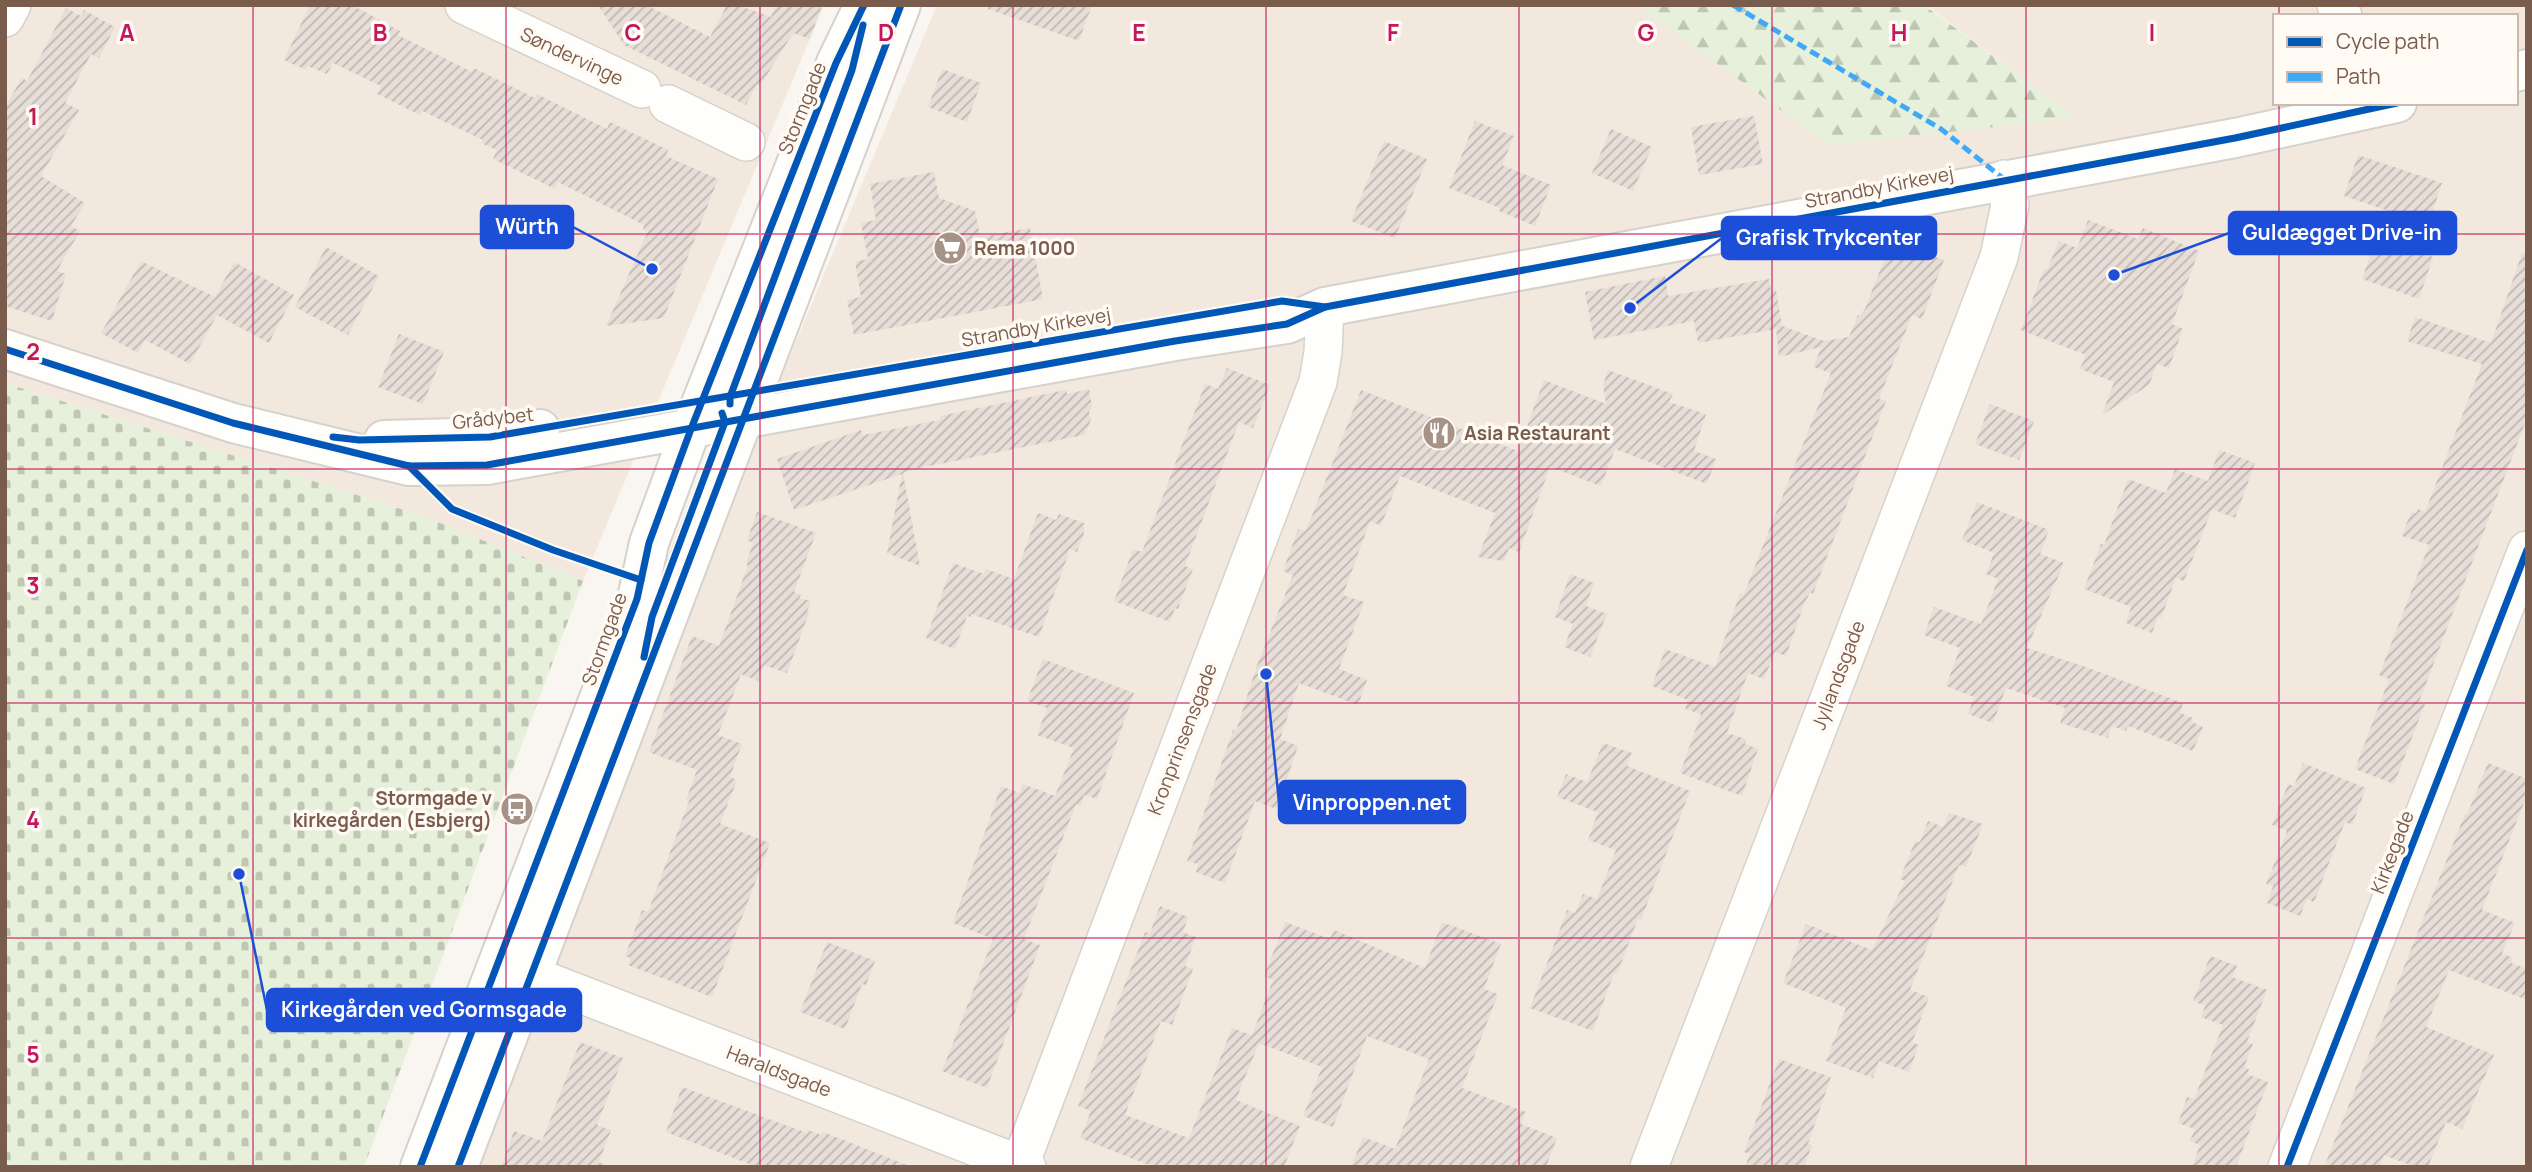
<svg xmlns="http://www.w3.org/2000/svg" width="2532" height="1172" font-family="Manrope,sans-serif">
<defs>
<pattern id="forest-firs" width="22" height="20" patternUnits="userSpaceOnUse" patternTransform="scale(1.75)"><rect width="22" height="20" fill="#e7f0db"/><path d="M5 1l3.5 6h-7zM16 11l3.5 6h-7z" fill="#c0c6b4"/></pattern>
<pattern id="cemetery-stones" width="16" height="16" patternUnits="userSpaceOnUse" patternTransform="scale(1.75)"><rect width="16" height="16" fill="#e7f0db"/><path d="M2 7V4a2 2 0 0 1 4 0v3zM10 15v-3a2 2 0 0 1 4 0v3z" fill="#c0c6b4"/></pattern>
<pattern id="building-hatch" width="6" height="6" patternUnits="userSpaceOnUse" patternTransform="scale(1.75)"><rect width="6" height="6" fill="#e6ded7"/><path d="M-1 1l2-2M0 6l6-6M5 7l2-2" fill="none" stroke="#bfb7b1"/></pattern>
</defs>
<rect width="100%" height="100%" fill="#f9f5f0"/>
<!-- residential -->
<g fill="#f2e8de" fill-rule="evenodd">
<polygon points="5,5 824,5 583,581 423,516 5,383"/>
<path d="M 937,5 L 1662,5 L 2076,118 L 1926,5 L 2527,5 L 2527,1167 L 480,1167 L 789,358 ZM 2275,16 L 2516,16 L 2516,103 L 2275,103 Z"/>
</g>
<!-- forest -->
<polygon fill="url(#forest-firs)" points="1636,5 1924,5 2077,118 1829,145"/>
<!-- cemetery -->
<polygon fill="url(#cemetery-stones)" points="5,383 423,516 583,581 364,1167 5,1167"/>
<!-- building -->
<g fill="url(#building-hatch)">
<polygon points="310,5 352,5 400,31 398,35 472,72 474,68 535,98 537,94 607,129 610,122 668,150 666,156 718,179 664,318 606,326 648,231 643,229 644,225 558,182 555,189 493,159 497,150 481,143 483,140 422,111 420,115 377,94 381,86 333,63 327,74 308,66 306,70 284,60"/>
<polygon points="598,5 646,5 710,37 727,5 737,5 771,17 776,5 822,5 810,39 793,33 760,86 757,84 746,105 624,45"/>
<polygon points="989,5 1092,5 1079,41 988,9"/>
<polygon points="66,8 81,16 84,10 115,27 99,58 91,54 65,103 79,110 41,176 85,203 71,226 80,231 57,271 66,274 52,321 5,306 5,107 22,78 27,81"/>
<polygon points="942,69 981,83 967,122 928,107"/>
<polygon points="1754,116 1763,164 1699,175 1691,127"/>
<polygon points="1475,121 1514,136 1502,165 1551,185 1535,226 1499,211 1500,208 1449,188"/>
<polygon points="1611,129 1652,147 1633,191 1592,173"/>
<polygon points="1384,141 1427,159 1395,238 1351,221"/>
<polygon points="2358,155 2442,183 2419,253 2433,257 2419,299 2362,279 2386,210 2344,196"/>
<polygon points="934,172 939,198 975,211 980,237 1030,228 1043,299 854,335 847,300 861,297 855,262 868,259 861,223 876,220 870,184"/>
<polygon points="2088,220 2138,239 2143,228 2199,251 2172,324 2183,329 2169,368 2157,364 2149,385 2102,415 2114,382 2080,369 2086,355 2021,330 2044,269 2047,270 2059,241 2077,248"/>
<polygon points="1905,246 1944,260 1922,319 1912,315 1879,399 1886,401 1813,594 1810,592 1803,607 1786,656 1775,652 1764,679 1748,673 1727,733 1746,739 1745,744 1758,749 1742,796 1680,773 1701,714 1685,709 1688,700 1652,686 1665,649 1715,667 1740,593 1744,594 1831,373 1814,367 1821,347 1779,357 1776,329 1698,343 1694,321 1594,340 1585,292 1665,276 1668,296 1769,279 1771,291 1776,290 1782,326 1824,341 1849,337 1858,315 1860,316 1865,309 1885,257 1898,262"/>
<polygon points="326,247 379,276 348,335 295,307"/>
<polygon points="2522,253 2527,253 2527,418 2419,702 2425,704 2394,784 2355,769 2389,679 2379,675 2429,545 2402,536 2411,512 2416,513 2418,509 2425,512 2482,364 2407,341 2415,317 2491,343"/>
<polygon points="141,261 215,297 234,262 294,295 269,343 217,315 190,364 145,340 138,353 101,333"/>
<polygon points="399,334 444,352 423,404 378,387"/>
<polygon points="1227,368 1270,385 1253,428 1239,422 1185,566 1193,569 1178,609 1175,608 1170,622 1114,601 1133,549 1142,552 1205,384 1218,389"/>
<polygon points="1608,370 1673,394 1669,402 1706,414 1694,451 1716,459 1707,484 1615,449 1601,486 1550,467 1519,552 1509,548 1504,561 1478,557 1495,513 1400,476 1381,526 1370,521 1343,595 1364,602 1339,669 1367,680 1358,705 1299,683 1280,739 1298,746 1277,809 1255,801 1225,883 1196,872 1198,864 1187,861 1233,730 1236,731 1257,665 1293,575 1283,571 1298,529 1305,531 1309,523 1361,390 1518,451 1544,380 1606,404 1603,385"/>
<polygon points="1089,389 1092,406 1089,412 1091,420 1084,435 919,468 903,473 920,566 887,553 902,474 794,510 777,459 861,430 863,435 940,420 940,416 1066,390 1067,394"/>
<polygon points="1990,404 2034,421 2019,460 1975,444"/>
<polygon points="2219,450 2255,463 2235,518 2212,509 2184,581 2176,578 2161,618 2158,617 2152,633 2126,623 2131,607 2084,589 2101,544 2104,545 2128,479 2166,493 2175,469 2208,481"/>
<polygon points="1977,502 2049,530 2040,554 2064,563 2027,648 2083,666 2183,703 2180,713 2193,718 2192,722 2203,727 2193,751 2128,726 2126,731 2112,726 2108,738 2060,723 2065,708 2006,688 1993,723 1968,714 1974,697 1946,686 1960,648 1924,635 1934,607 1981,624 1998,579 1986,574 1994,553 1962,540"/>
<polygon points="757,512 816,533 794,592 801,595 799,598 811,601 807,612 809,613 787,673 764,665 758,681 741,674 718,735 742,744 730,777 737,780 720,824 770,843 712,997 628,965 631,958 625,956 642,910 648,912 689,801 686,800 697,770 649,752 692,636 719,646 748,565 746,564 753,543 747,540"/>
<polygon points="1038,513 1056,520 1059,514 1084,523 1084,534 1077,552 1070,549 1039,637 971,614 971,617 967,616 955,649 926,638 953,563 984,574 986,569 1014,579"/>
<polygon points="1570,574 1594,583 1586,606 1607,614 1590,657 1564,647 1573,624 1555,617"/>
<polygon points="1043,659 1134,693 1097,799 1084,795 1080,806 1055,796 1074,748 1037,735 1047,708 1027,701"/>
<polygon points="1603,743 1632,753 1627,766 1690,791 1641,920 1638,919 1617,974 1614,973 1593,1031 1530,1008 1567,910 1575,913 1583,894 1597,899 1616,850 1588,840 1598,812 1557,797 1566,774 1587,782"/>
<polygon points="2303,763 2366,788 2352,825 2345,822 2314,902 2307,899 2300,916 2267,903 2273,886 2266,884 2287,831 2272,825 2288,784 2294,786"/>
<polygon points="2488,763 2527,779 2527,795 2482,910 2515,923 2502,953 2513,958 2511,963 2527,969 2527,1000 2449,970 2426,1027 2494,1055 2462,1129 2446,1122 2428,1167 2415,1167 2384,1155 2379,1167 2324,1167 2465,814 2467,815"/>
<polygon points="1023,784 1076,804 1024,939 1040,945 987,1088 942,1071 993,939 953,923 1001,786 1019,793"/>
<polygon points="1949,813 1983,824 1966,867 1959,865 1910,990 1929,997 1912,1043 1919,1045 1909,1072 1879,1061 1873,1078 1826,1061 1846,1008 1783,983 1806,924 1872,950 1905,881 1900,879 1915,841 1920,842 1928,821 1943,827"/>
<polygon points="1160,906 1188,917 1183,932 1196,937 1185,966 1193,969 1172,1025 1161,1021 1125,1115 1189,1138 1232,1028 1252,1035 1273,980 1264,976 1285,922 1330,939 1334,930 1425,968 1442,922 1501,944 1484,989 1498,994 1462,1088 1526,1112 1521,1124 1557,1138 1546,1167 1351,1167 1363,1137 1395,1149 1429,1059 1367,1036 1333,1127 1303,1116 1322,1067 1259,1043 1236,1100 1300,1126 1284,1167 1154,1167 1080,1138 1091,1111 1078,1106 1145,932 1150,933"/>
<polygon points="827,942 875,961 866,985 862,984 845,1029 800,1012"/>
<polygon points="2210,956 2237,966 2232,977 2267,990 2247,1042 2253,1044 2244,1067 2249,1069 2247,1074 2268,1082 2236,1167 2192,1167 2200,1145 2190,1141 2195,1129 2178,1123 2187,1097 2194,1099 2223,1025 2201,1017 2205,1006 2193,1001"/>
<polygon points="580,1042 623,1058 597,1125 611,1130 599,1162 604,1164 603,1167 501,1167 514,1131 542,1141"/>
<polygon points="1779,1059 1831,1077 1808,1144 1812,1145 1804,1167 1745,1167 1750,1154 1744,1152"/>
<polygon points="682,1087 807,1133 808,1130 821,1135 823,1132 907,1165 907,1167 757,1167 666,1132"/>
</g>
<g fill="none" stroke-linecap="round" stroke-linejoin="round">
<defs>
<g id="minor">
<polyline points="464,5 642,89"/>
<polyline points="2336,5 2343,16"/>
<polyline points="5,18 12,5"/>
<polyline points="668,104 746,142"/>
<polyline points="531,975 1027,1167"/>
<polyline points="1019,1167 1318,382 1323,352 1325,307"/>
<polyline points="1649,1167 1999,257 2010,205 2004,179"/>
<polyline points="2287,1167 2527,550"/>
</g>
<g id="tertiary">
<polyline points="2516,72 2527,69"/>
<polyline points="5,349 233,423 409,466 487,465 1175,341 1287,324 1325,307 2235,138 2397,103"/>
<polyline points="384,440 490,437 540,429"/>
<polyline points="420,1167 637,599 649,543 691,429 836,63 864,5"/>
<polyline points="458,1167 901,5"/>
</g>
</defs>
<!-- minor casing -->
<use href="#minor" stroke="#d7d1cb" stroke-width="40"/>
<!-- tertiary casing -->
<use href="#tertiary" stroke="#d7d1cb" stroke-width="42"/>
<!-- minor -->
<use href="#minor" stroke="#fefefd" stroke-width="37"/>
<!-- tertiary -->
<use href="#tertiary" stroke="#fefefd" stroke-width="38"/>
<!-- quiet -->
<polyline stroke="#3fa9f5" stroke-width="5" stroke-dasharray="10 5" stroke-linecap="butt" points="1733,5 1941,129 2004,179"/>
<defs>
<g id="cycleway">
<polyline points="5,349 233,423 409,466 487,465 1175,341 1287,324 1325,307 2235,138 2397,103"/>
<polyline points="730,404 730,397 852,70 863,25"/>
<polyline points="333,437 359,440 490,437 1282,301 1325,307"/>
<polyline points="409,466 452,509 553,550 641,580"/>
<polyline points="644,657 652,617 725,422 722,413"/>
<polyline points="420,1167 637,599 649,543 691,429 836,63 864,5"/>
<polyline points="458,1167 901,5"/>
<polyline points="2287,1167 2527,550"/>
</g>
</defs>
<!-- cycleway casing -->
<use href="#cycleway" stroke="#fffaf3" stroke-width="11"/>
<!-- cycleway -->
<use href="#cycleway" stroke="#0057b8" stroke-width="7"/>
</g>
<!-- grid -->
<path fill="none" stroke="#c2185b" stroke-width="2" stroke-opacity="0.55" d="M 253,5 L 253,1167M 506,5 L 506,1167M 760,5 L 760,1167M 1013,5 L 1013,1167M 1266,5 L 1266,1167M 1519,5 L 1519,1167M 1772,5 L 1772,1167M 2026,5 L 2026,1167M 2279,5 L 2279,16M 2279,103 L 2279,1167M 5,234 L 2527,234M 5,469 L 2527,469M 5,703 L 2527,703M 5,938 L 2527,938"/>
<!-- icons -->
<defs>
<symbol id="supermarket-disc" viewBox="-11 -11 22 22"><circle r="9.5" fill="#a69286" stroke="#fffaf3"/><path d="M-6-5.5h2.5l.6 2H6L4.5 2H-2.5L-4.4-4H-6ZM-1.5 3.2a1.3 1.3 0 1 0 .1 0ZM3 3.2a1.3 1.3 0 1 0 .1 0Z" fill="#fff"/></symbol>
<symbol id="restaurant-disc" viewBox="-11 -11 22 22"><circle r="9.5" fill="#a69286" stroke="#fffaf3"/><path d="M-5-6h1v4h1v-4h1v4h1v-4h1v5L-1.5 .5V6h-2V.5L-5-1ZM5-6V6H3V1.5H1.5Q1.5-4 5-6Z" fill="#fff"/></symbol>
<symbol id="bus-disc" viewBox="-11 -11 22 22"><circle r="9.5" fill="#a69286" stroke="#fffaf3"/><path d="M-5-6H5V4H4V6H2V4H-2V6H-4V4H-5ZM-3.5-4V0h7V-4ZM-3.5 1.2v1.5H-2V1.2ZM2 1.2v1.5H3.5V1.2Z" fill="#fff"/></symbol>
</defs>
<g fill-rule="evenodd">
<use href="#supermarket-disc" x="931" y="229" width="38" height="38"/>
<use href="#restaurant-disc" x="1420" y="414" width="38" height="38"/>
<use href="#bus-disc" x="498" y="790" width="38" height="38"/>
</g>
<g text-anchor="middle" stroke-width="7" stroke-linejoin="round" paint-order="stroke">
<!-- street labels -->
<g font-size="19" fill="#7a5c4d" stroke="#fffaf3">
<text transform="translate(572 56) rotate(25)" y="7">Søndervinge</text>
<text transform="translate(802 108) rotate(-68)" y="7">Stormgade</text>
<text transform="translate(1879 187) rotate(-11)" y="7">Strandby Kirkevej</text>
<text transform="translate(1036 327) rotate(-10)" y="7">Strandby Kirkevej</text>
<text transform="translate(493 418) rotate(-6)" y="7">Grådybet</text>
<text transform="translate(604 639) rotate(-70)" y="7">Stormgade</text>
<text transform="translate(1838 675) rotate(-69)" y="7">Jyllandsgade</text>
<text transform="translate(1182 739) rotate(-69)" y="7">Kronprinsensgade</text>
<text transform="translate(2392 852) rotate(-69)" y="7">Kirkegade</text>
<text transform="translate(779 1071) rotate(21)" y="7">Haraldsgade</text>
</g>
<!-- poi labels -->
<g font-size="19" font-weight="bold" fill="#7a5c4d" stroke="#fffaf3" text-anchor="start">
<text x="974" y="255">Rema 1000</text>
<text x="1464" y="440">Asia Restaurant</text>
<text x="492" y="805" text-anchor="end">Stormgade v<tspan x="492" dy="22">kirkegården (Esbjerg)</tspan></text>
</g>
</g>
<g font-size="23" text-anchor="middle" font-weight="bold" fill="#c2185b" stroke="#fffaf3" stroke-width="7" stroke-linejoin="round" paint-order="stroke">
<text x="127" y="41">A</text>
<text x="380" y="41">B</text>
<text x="633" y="41">C</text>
<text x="886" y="41">D</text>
<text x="1139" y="41">E</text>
<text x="1393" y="41">F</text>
<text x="1646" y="41">G</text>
<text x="1899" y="41">H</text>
<text x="2152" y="41">I</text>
<text x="33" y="125">1</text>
<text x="33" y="360">2</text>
<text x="33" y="594">3</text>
<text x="33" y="828">4</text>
<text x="33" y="1063">5</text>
</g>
<!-- callouts -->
<path fill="none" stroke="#1d4ed8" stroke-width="2.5" d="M652 269L573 227M2114 275L2229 233M1630 308L1722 238M1266 674L1279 802M239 874L267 1010"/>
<g fill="#1d4ed8" stroke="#fffaf3" stroke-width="2.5">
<circle cx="652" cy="269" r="7"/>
<circle cx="2114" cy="275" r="7"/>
<circle cx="1630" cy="308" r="7"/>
<circle cx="1266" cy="674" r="7"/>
<circle cx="239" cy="874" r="7"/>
</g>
<g fill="#1d4ed8" stroke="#1d4ed8" stroke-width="2.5">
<rect x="481" y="206" width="92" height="42" rx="7"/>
<rect x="2229" y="212" width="227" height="42" rx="7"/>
<rect x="1722" y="217" width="214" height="42" rx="7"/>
<rect x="1279" y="781" width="186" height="42" rx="7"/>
<rect x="267" y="989" width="314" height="42" rx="7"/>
</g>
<g font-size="21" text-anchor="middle" font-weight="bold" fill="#fff">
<text x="527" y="234">Würth</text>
<text x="2342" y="240">Guldægget Drive-in</text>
<text x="1829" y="245">Grafisk Trykcenter</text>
<text x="1372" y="810">Vinproppen.net</text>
<text x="424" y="1017">Kirkegården ved Gormsgade</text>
</g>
<!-- border -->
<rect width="2532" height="1172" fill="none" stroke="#7a5c4d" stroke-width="14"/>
<!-- legend -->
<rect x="2273" y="14" width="245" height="91" fill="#fffaf3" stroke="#cabbb1" stroke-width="2"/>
<rect x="2287" y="37" width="35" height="10" fill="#0057b8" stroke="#cabbb1" stroke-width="2"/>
<text x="2336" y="49" font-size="21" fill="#7a5c4d">Cycle path</text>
<rect x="2287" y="72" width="35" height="10" fill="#3fa9f5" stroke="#cabbb1" stroke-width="2"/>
<text x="2336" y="84" font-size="21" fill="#7a5c4d">Path</text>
</svg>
